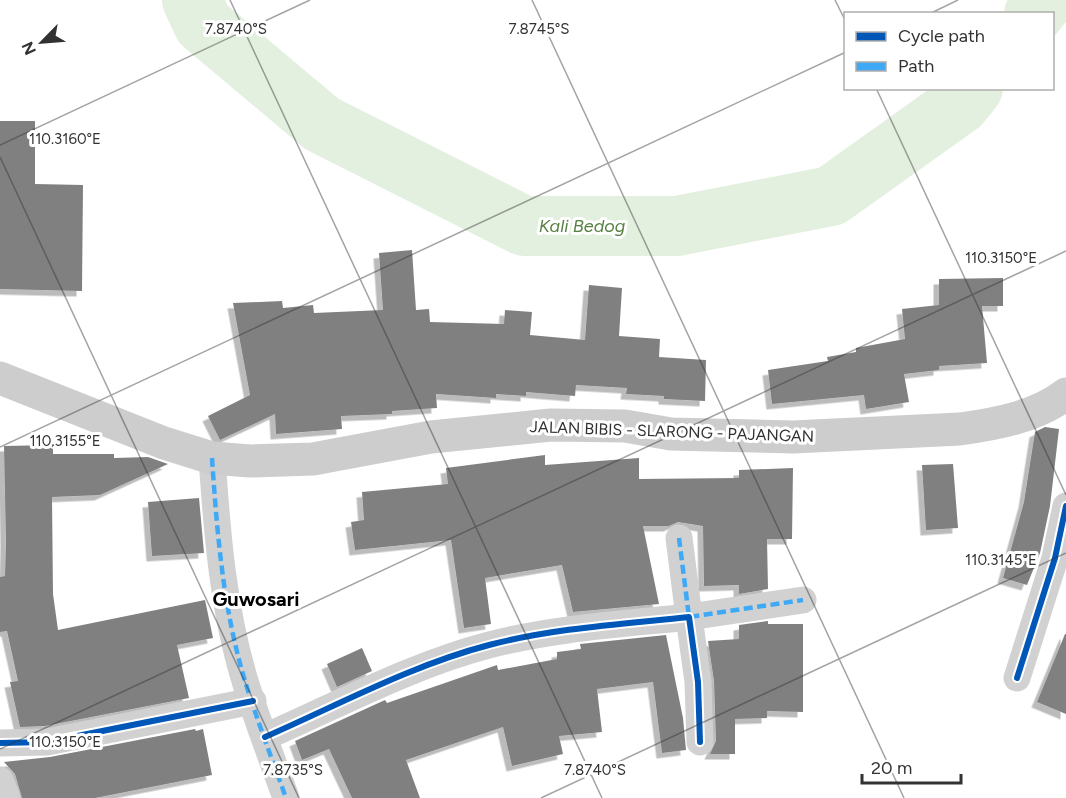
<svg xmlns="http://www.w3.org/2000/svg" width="1066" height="798" font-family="Figtree,sans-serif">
<defs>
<filter id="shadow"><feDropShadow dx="-5.5" dy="5.5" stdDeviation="0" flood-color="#0004"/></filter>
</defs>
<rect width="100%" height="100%" fill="#fff"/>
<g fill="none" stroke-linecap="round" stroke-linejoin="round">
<!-- river -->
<g stroke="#e4f0df" stroke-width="60">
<polyline points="192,0 203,24 322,124 524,226 677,226 831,196 960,104 973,88"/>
<polyline points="1034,14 1045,0"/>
</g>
</g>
<!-- building -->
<g fill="#808080" filter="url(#shadow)">
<polygon points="0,121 35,121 35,184 83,185 82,291 0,289"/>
<polygon points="412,250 416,310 429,309 430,322 504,324 505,310 532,312 530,335 585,340 589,285 622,288 619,336 660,339 659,357 706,360 705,401 664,399 664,396 626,394 627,388 576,385 575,396 526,392 526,396 496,394 496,398 436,394 437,408 392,411 392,414 341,416 342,429 276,434 275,414 220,440 208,416 250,395 233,303 282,301 283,308 313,305 314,313 383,310 379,253"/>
<polygon points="1003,278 1003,306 982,306 987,363 939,366 939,370 904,374 909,402 866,409 864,395 772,404 768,370 828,361 827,357 856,352 856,348 905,339 902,309 939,305 939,279"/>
<polygon points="1045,427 1059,429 1050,506 1040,553 1027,585 1003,578 1024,502 1035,432"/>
<polygon points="53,445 53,454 114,454 114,458 148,457 168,464 100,495 52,497 53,594 58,630 205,600 213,638 177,645 189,698 45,726 20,727 10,682 18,681 7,631 0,632 0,577 5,576 6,542 4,446"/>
<polygon points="545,455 545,465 639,458 639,479 739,478 739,470 793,468 792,539 767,539 768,589 739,594 739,585 704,586 703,526 678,522 669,526 643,526 659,604 573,612 562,565 485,578 491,624 464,628 451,540 355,550 351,522 364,520 362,492 448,484 446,468"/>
<polygon points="953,464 958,528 926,530 922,465"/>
<polygon points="199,498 204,553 152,556 148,502"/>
<polygon points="768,621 768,624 803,624 803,712 767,711 767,718 735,719 735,754 710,754 716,741 714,681 708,641 739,639 739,625"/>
<polygon points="1065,634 1066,634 1066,714 1037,702"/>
<polygon points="666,635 683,718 686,750 662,753 653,682 597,689 602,732 559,736 563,754 512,766 503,727 406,760 420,798 352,798 329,749 302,760 295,741 385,700 387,703 497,665 498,670 557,659 557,652 581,649 580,644"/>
<polygon points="362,648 372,671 337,687 327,664"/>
<polygon points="195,729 196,731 203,729 212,775 95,798 22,798 15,774 4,762 50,757"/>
</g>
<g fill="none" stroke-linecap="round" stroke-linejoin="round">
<!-- minor -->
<g stroke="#d1d1d1" stroke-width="27">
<path d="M 212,458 C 217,532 223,609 245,681 C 257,720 272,759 286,798"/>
<polyline points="679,538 689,617 803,600"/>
<polyline points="1017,678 1055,558 1066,506"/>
<path d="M 265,737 C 338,705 412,665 489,645 C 554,628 623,624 689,617 L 698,682 L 700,742"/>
<polyline points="0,743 47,742 253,701"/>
<polyline points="0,780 7,798"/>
</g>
<!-- secondary -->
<path stroke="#cdcdcd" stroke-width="33" d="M 0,378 L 164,443 L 212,458 L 250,461 L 313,459 L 431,437 L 551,425 L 625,426 L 671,434 L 793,437 L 960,429 C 996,424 1036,417 1066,394"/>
<!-- quiet -->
<g stroke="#3fa9f5" stroke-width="4.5" stroke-dasharray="9 4.5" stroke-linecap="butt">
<path d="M 212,458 C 217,532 223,609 245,681 C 257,720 272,759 286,798"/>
<polyline points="679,538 689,617 803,600"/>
</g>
<defs>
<g id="cycleway">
<polyline points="1017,678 1055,558 1066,506"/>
<path d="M 265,737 C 338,705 412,665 489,645 C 554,628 623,624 689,617 L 698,682 L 700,742"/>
<polyline points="0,743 47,742 253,701"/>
</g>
</defs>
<!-- cycleway casing -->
<use href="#cycleway" stroke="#fff" stroke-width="10"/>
<!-- cycleway -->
<use href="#cycleway" stroke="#0057b8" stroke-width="6"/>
</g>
<!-- ticks -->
<path fill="none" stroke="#323232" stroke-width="1.5" stroke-opacity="0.45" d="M 230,0 L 602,798M 532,0 L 904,798M 835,0 L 846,22M 929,14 L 958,0M 876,88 L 1066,495M 0,145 L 310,0M 0,157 L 299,798M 0,447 L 846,52M 0,749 L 1066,251M 541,798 L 1066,553"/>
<g text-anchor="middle" stroke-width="6" stroke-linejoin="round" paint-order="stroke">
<!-- street labels -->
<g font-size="16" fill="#323232" stroke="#fff">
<text transform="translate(672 431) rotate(2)" y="6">JALAN BIBIS - SLARONG - PAJANGAN</text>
</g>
<!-- water labels -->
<g font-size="18" font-style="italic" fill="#578042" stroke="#fff">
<text x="582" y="232">Kali Bedog</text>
</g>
<!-- quarter labels -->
<g font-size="20" font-weight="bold" fill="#000" stroke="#fff">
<text x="256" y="606">Guwosari</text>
</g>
</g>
<g font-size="15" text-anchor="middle" fill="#323232" stroke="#fff" stroke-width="6" stroke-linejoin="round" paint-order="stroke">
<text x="236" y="34">7.8740°S</text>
<text x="539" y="34">7.8745°S</text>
<text x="65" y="144">110.3160°E</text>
<text x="1001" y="263">110.3150°E</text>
<text x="65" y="446">110.3155°E</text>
<text x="1001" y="565">110.3145°E</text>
<text x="65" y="747">110.3150°E</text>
<text x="293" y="775">7.8735°S</text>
<text x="595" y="775">7.8740°S</text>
</g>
<!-- legend -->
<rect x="844" y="12" width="210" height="78" fill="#ffffff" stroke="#adadad" stroke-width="1.5"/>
<rect x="856" y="32" width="30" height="9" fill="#0057b8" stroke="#adadad" stroke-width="1.5"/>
<text x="898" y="42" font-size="18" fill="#323232">Cycle path</text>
<rect x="856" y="62" width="30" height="9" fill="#3fa9f5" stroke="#adadad" stroke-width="1.5"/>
<text x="898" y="72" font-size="18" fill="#323232">Path</text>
<!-- north arrow -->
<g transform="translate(42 42) rotate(245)" stroke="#ffffff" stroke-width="4.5" paint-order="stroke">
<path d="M0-4.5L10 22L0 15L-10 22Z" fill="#323232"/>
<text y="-9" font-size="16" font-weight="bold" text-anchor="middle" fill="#323232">N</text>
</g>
<!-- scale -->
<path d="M862 774v9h99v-9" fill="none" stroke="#323232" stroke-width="3"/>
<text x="871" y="774" font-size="18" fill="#323232" stroke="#ffffff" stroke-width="4.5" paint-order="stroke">20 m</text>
</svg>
